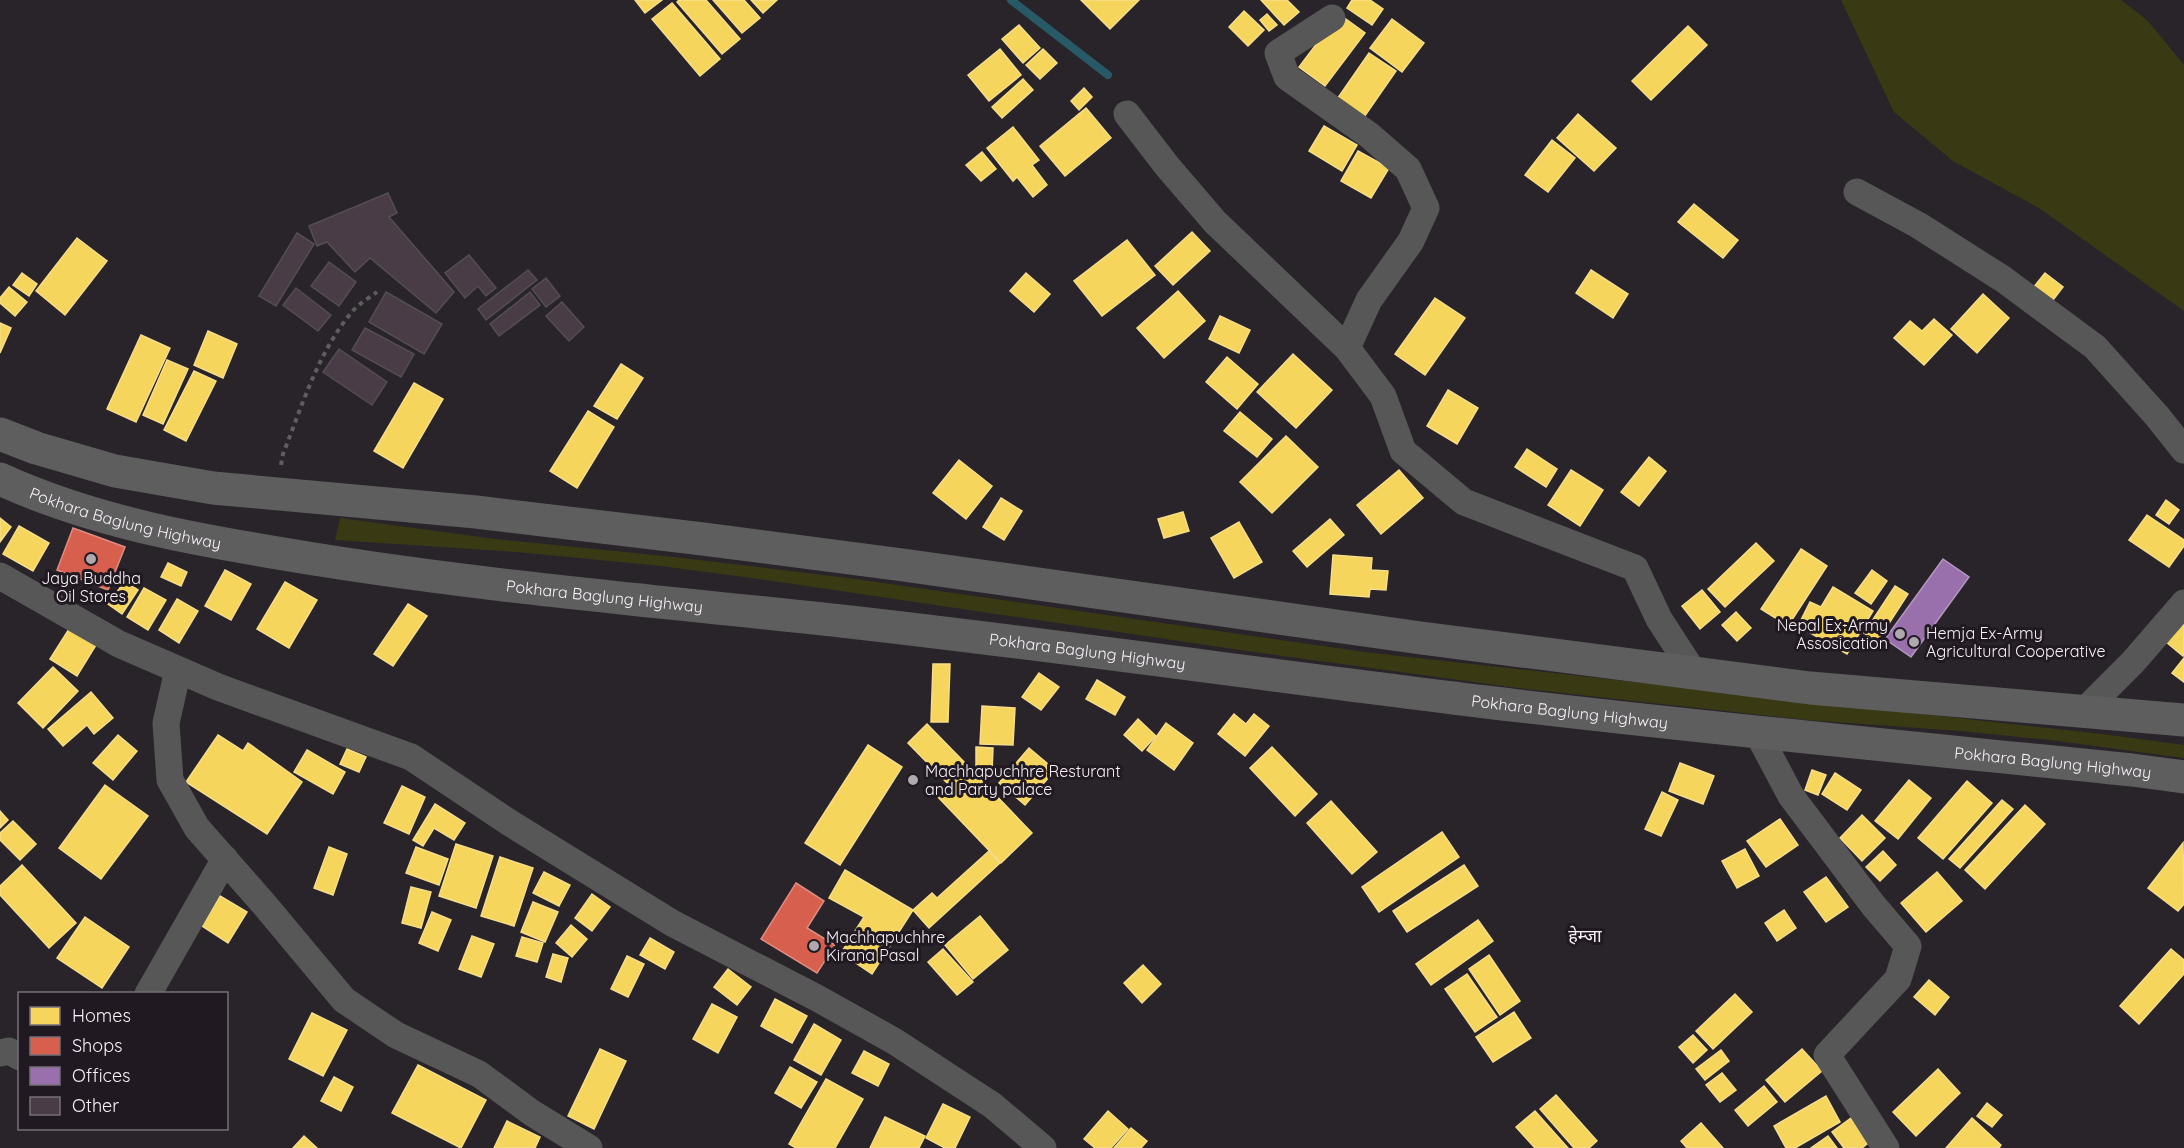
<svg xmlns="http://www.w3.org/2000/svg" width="2184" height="1148" font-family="Quicksand,'Noto Sans Devanagari',sans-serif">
<rect width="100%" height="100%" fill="#292429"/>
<!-- green -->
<g fill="#393a14">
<polygon points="1841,0 2121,0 2147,20 2184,65 2184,311 2039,208 1953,161 1894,112"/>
<polygon points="340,518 495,539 674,557 848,578 1372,653 2102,734 2184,745 2184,758 2050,740 1960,731 1807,720 1518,688 1254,652 780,582 661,566 517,552 335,540"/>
</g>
<!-- homes -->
<g fill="#f6d55c" stroke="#f6dd8a" stroke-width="1.5">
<polygon points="635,0 662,0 645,13"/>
<polygon points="679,0 706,0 740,39 722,54 677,2"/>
<polygon points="713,0 744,0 760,18 742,33"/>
<polygon points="751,0 777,0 763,13"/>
<polygon points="1081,0 1139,0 1110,29"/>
<polygon points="1261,0 1287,0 1299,12 1284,25"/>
<polygon points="1352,0 1370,0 1383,9 1372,25 1347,8"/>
<polygon points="672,3 720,59 700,76 652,19"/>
<polygon points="1244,11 1264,30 1248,46 1229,27"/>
<polygon points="1267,14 1277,25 1269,31 1260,20"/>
<polygon points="1339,14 1365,33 1325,86 1299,67"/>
<polygon points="1392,19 1424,43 1402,72 1370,48"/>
<polygon points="1019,25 1040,48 1023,63 1002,39"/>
<polygon points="1688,26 1707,45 1651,100 1632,81"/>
<polygon points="1000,49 1021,75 989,101 968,75"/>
<polygon points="1043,49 1057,63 1040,79 1026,65"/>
<polygon points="1369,53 1396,71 1362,120 1335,102"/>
<polygon points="1023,79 1033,90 1002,118 992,107"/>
<polygon points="1084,88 1092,97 1079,110 1071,101"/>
<polygon points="1086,108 1111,138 1065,176 1040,146"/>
<polygon points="1578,114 1616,148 1594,171 1557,138"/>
<polygon points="1324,126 1357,145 1342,171 1309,151"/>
<polygon points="1013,127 1039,160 1032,165 1047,185 1033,197 1017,177 1013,181 987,148"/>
<polygon points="1552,140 1575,158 1548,192 1525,175"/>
<polygon points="1358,151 1389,168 1371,198 1341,181"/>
<polygon points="982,152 996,169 981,181 966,165"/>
<polygon points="1694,204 1738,240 1723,258 1678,222"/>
<polygon points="1192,232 1210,251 1173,285 1155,266"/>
<polygon points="77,238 107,261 65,315 36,291"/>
<polygon points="1127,240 1155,275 1102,316 1074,281"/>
<polygon points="1591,270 1628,294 1613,318 1576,293"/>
<polygon points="22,273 37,284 29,296 13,285"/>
<polygon points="1026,273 1050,294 1034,312 1010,291"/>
<polygon points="2045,273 2063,287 2047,308 2029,293"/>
<polygon points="9,287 27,302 15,316 0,303 0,298"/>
<polygon points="1178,291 1205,321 1164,358 1137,328"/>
<polygon points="1983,294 2009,318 1977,353 1951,329"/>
<polygon points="1435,298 1465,318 1425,375 1395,354"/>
<polygon points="1220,316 1250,330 1239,353 1209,339"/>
<polygon points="1934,319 1952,335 1924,365 1894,338 1910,321 1922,331"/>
<polygon points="0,323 11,328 0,353"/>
<polygon points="208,331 237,344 223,378 194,365"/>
<polygon points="141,335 170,348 136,422 107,409"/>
<polygon points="1293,354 1332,390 1296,428 1257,392"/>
<polygon points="1227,357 1258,384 1237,409 1206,382"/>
<polygon points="167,360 188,369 163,424 143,415"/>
<polygon points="621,364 643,378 617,419 594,406"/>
<polygon points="194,371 216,381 186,441 164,430"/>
<polygon points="414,383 443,399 403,468 374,451"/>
<polygon points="1448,390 1478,408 1457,444 1427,426"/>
<polygon points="588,411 614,427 577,488 550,471"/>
<polygon points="1240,412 1272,439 1257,457 1224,431"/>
<polygon points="1286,436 1318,467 1272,513 1240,482"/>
<polygon points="1527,449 1557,469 1546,487 1515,467"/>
<polygon points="1649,457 1666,471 1639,506 1621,492"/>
<polygon points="959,460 992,486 966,519 933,493"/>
<polygon points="1399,470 1423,498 1381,534 1357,505"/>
<polygon points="1571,470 1603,490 1580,526 1548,505"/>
<polygon points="1001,498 1022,511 1004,540 983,527"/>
<polygon points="2166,500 2179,510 2169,524 2156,515"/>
<polygon points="1183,512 1189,531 1164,538 1158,519"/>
<polygon points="2147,515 2184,540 2184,546 2169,567 2129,540"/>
<polygon points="0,518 11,527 0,542"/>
<polygon points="1330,519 1344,535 1307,567 1293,551"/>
<polygon points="1239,522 1262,562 1234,578 1211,538"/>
<polygon points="19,526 49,543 33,571 3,554"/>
<polygon points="1756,543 1774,561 1725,607 1708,589"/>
<polygon points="1801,549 1827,566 1788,626 1761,609"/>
<polygon points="1333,555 1372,558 1371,570 1388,571 1386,590 1370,589 1369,597 1330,594"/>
<polygon points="168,563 187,572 181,586 161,577"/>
<polygon points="225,570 251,584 231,620 205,606"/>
<polygon points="1872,570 1887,581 1871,604 1855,593"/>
<polygon points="125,581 138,590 122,614 108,604"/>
<polygon points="285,582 317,600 289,648 257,629"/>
<polygon points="1895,586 1908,594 1877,642 1864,633"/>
<polygon points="1833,587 1873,611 1847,654 1798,626 1810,602 1821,607"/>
<polygon points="144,588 166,600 148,630 127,617"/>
<polygon points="1702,590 1720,612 1700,629 1682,606"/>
<polygon points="177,599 198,611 179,643 159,630"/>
<polygon points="408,604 427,616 393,666 374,654"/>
<polygon points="1736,612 1751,628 1737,641 1722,625"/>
<polygon points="2184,620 2184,654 2183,656 2166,642"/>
<polygon points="69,629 96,645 77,676 50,659"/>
<polygon points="2184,658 2184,682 2172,673"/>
<polygon points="933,664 950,664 948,722 931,722"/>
<polygon points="53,667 78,691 43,728 18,703"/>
<polygon points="1039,673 1059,687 1041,710 1022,697"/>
<polygon points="1097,680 1125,697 1115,715 1086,699"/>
<polygon points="91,692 113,718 94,734 87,725 63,746 48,729"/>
<polygon points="982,706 1015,708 1013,745 980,744"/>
<polygon points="1234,714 1246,724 1254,714 1269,726 1245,756 1218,734"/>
<polygon points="1138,719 1156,736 1142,751 1124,735"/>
<polygon points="1166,723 1193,743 1174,770 1147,750"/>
<polygon points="927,724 968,766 949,785 908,743"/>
<polygon points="118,735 137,751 113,780 93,763"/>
<polygon points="218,735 243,751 248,743 302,782 267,834 186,782"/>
<polygon points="868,745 902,767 840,865 805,843"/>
<polygon points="976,747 993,748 992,772 976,772"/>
<polygon points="1272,747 1317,794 1295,816 1250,768"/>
<polygon points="1029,748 1055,770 1025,805 999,783"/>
<polygon points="347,749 366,757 359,772 340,764"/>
<polygon points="307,750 345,772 333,794 294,772"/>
<polygon points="1680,763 1714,776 1703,804 1669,791"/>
<polygon points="968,766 1032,833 1001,863 937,796"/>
<polygon points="1812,770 1826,775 1818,795 1805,790"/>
<polygon points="1835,773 1861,790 1847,810 1822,794"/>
<polygon points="1909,780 1931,798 1898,839 1875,821"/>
<polygon points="1967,781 1992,803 1943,859 1918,838"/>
<polygon points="105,785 148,816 101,879 59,848"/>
<polygon points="402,786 425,797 409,834 384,823"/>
<polygon points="1662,792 1678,800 1661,836 1645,829"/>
<polygon points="2002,800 2013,809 1960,868 1949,859"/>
<polygon points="1331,801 1377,852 1352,874 1307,823"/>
<polygon points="435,804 465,823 454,840 434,828 423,846 413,840"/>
<polygon points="2025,805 2045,824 1985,889 1965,870"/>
<polygon points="0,811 8,820 0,828"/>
<polygon points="1862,815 1885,838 1862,861 1840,838"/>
<polygon points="1780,819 1798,845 1766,867 1747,841"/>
<polygon points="13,821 36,844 20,860 0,840 0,833"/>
<polygon points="1442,832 1459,857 1379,912 1362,887"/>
<polygon points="2183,843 2184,904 2178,911 2148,888"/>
<polygon points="456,844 493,856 476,908 439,896"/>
<polygon points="329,847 347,854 333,895 314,888"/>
<polygon points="416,847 448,859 439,885 406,873"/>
<polygon points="1745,849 1759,876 1737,888 1722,861"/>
<polygon points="989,851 1000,863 929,928 913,910 932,893 937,898"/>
<polygon points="1883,851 1896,865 1880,881 1866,867"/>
<polygon points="500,857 533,868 514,926 481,916"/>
<polygon points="22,865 76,923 49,948 0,895 0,886"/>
<polygon points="1464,865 1478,886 1407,932 1393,911"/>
<polygon points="845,870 913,910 872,974 841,953 864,917 829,898"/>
<polygon points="544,872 570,885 559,906 533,893"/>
<polygon points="1937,872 1962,901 1926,932 1901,903"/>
<polygon points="1826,877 1848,907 1826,922 1804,892"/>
<polygon points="411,887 431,892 421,928 402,923"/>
<polygon points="592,894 610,907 592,931 575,918"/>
<polygon points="220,896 247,912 228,943 202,926"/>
<polygon points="533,902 558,912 545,942 521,932"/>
<polygon points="1784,910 1796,928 1777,941 1765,923"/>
<polygon points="432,912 451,920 438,951 419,943"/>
<polygon points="980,916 1008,950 973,979 945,945"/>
<polygon points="85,917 129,947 102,988 57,958"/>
<polygon points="1478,920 1493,941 1431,985 1416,964"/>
<polygon points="571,925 587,939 572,957 556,943"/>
<polygon points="472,936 494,944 481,977 459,969"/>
<polygon points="522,937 543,943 537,962 516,956"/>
<polygon points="650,938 674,952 665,969 640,955"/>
<polygon points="943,949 973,982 957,995 928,962"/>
<polygon points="2171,949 2184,960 2184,974 2139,1024 2120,1006"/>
<polygon points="553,954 568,958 561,982 546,977"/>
<polygon points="1489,955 1520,1001 1500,1015 1469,969"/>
<polygon points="627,956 644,964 628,997 611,989"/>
<polygon points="1143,965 1161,984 1142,1003 1124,983"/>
<polygon points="728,969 751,987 737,1005 714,987"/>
<polygon points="1467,974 1497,1017 1475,1032 1445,989"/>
<polygon points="1929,980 1949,997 1935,1015 1914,997"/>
<polygon points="1735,994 1752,1012 1713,1049 1696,1031"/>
<polygon points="775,999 807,1016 792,1043 761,1026"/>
<polygon points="712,1004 737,1017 718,1053 693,1039"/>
<polygon points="1514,1012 1531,1038 1493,1062 1476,1037"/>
<polygon points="312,1013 347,1030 323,1076 289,1059"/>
<polygon points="814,1024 841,1040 821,1075 794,1060"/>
<polygon points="1693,1035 1707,1050 1693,1063 1679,1047"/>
<polygon points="600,1049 626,1061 594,1129 568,1116"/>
<polygon points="1802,1049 1822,1071 1785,1102 1766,1080"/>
<polygon points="1721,1050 1729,1061 1705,1080 1696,1069"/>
<polygon points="864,1051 889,1064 878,1086 852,1073"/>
<polygon points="418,1065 486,1100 461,1148 392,1113"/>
<polygon points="790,1067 817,1082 801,1108 775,1093"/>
<polygon points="1938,1069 1960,1093 1916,1136 1893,1112"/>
<polygon points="1722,1073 1736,1090 1720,1102 1706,1085"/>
<polygon points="334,1077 353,1087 341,1111 321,1101"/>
<polygon points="826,1079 863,1099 835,1148 796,1148 789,1144"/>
<polygon points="1764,1086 1777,1102 1748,1126 1735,1110"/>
<polygon points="1556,1095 1597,1141 1589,1148 1574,1148 1540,1109"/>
<polygon points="1826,1096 1840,1122 1795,1148 1786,1148 1774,1126"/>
<polygon points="1987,1103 2002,1115 1992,1127 1977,1116"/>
<polygon points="943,1104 970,1117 955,1148 945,1148 926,1138"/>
<polygon points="1108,1111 1128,1129 1111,1148 1095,1148 1084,1139"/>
<polygon points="1535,1111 1568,1148 1535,1148 1516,1127"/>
<polygon points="885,1117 925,1136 919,1148 870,1148"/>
<polygon points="1851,1118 1868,1143 1862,1148 1844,1148 1832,1132"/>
<polygon points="1972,1118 2001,1145 1999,1148 1946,1148"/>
<polygon points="507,1121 540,1137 535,1148 494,1148"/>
<polygon points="1701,1123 1723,1148 1687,1148 1681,1141"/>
<polygon points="1131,1128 1147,1141 1141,1148 1114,1148"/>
<polygon points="304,1136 317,1148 293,1148"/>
<polygon points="1828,1136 1837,1148 1811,1148"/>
</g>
<!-- shops -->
<g fill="#d6604d" stroke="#e08c80" stroke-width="1.5">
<polygon points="73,528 125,547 108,590 57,570"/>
<polygon points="796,883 824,901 807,928 835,945 817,973 761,939"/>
</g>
<!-- offices -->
<polygon fill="#9970ab" stroke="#b597c2" stroke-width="1.5" points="1943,559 1969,577 1911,657 1885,639"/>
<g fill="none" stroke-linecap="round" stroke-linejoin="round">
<!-- stream -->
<polyline stroke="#275a66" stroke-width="8" points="1011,0 1108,75"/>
</g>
<!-- building -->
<g fill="#4a3c46" stroke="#534e52" stroke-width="1.5">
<polygon points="388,193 397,213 389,217 454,292 436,313 370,258 355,272 327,242 317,246 309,226"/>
<polygon points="297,233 314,244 276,306 259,296"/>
<polygon points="469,255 496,288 486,296 478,286 465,298 445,273"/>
<polygon points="329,262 356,282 339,306 311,286"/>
<polygon points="528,270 537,280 486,320 478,309"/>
<polygon points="546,278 560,296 546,307 532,289"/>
<polygon points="296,288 331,315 318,331 283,305"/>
<polygon points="386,292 442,324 424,354 369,322"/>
<polygon points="530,292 540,305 499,336 490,324"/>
<polygon points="562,302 584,327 569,341 546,316"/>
<polygon points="365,328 414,354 401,377 352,350"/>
<polygon points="339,349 387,382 372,405 323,372"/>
</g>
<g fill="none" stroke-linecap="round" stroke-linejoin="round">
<!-- path -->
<path stroke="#5f5e5f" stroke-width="4" stroke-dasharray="4.5 4.5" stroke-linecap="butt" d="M 281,465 L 283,454 C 302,406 318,352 352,312 C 358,304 369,298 377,292"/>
<!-- minor -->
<g stroke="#575757" stroke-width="27">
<polyline points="1332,18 1278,53 1287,77 1369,135 1408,169 1426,208 1411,241 1369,300 1347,348 1383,396 1403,451 1464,502 1635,568 1659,619 1694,673"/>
<polyline points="1127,114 1167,166 1215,222 1347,348"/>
<polyline points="1857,192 1918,225 2003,279 2095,347 2157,416 2184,450"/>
<polyline points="0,576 119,644 218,687 411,757 510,823 672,923 817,998 894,1041 992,1105 1043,1148"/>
<polyline points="178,670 166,723 170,780 197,828 263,903 344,1000 396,1035 479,1074 532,1113 589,1148"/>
<polyline points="2084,711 2133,662 2184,603"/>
<polyline points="1757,732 1791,796 1873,905 1908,946 1898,979 1827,1055 1886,1148"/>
<polyline points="148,994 225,859"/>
<polyline points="0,1053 9,1051 20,1057"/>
</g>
<!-- trunk -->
<g stroke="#5f5e5f" stroke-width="33">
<polyline points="0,434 36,448 115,471 213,488 476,512 703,539 903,565 1421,638 1810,688 2184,720"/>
<path id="s1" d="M 0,479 C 98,524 208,542 314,559 C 489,587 665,602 841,621 C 1056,645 1271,676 1486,702 C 1701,728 1916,748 2132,770 L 2184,777"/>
</g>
</g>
<!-- markers -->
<g fill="#afa9af" stroke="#211921" stroke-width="2">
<circle cx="91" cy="559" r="6"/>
<circle cx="1900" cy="634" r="6"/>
<circle cx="1914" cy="642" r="6"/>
<circle cx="913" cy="780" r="6"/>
<circle cx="814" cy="946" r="6"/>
</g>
<g text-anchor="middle" stroke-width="6" stroke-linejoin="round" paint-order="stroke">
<!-- street labels -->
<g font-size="16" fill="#f7f1f7" stroke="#211921">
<text dy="6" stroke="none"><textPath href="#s1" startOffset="132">Pokhara Baglung Highway</textPath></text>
<text dy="6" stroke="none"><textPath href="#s1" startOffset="618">Pokhara Baglung Highway</textPath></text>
<text dy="6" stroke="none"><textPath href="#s1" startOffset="1104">Pokhara Baglung Highway</textPath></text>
<text dy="6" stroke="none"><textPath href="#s1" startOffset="1590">Pokhara Baglung Highway</textPath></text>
<text dy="6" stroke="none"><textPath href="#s1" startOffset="2076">Pokhara Baglung Highway</textPath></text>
</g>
<!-- poi labels -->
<g font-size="16" fill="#f7f1f7" stroke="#211921" text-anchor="start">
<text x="91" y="584" text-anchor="middle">Jaya Buddha<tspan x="91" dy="18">Oil Stores</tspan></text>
<text x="1888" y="631" text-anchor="end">Nepal Ex-Army<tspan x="1888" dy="18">Assosication</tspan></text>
<text x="1926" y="639">Hemja Ex-Army<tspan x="1926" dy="18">Agricultural Cooperative</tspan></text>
<text x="925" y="777">Machhapuchhre Resturant<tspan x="925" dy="18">and Party palace</tspan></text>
<text x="826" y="943">Machhapuchhre<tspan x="826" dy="18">Kirana Pasal</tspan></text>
</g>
<!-- neighbourhood labels -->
<g font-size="18" fill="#f7f1f7" stroke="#211921">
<text x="1585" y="942">हेम्जा</text>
</g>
</g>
<!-- legend -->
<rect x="18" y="992" width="210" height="138" fill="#211921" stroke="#776f77" stroke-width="1.5"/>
<rect x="30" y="1007" width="30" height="18" fill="#f6d55c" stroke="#776f77" stroke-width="1.5"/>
<text x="72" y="1022" font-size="18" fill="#f7f1f7">Homes</text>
<rect x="30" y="1037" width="30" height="18" fill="#d6604d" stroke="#776f77" stroke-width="1.5"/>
<text x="72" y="1052" font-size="18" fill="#f7f1f7">Shops</text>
<rect x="30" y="1067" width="30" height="18" fill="#9970ab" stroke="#776f77" stroke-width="1.5"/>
<text x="72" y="1082" font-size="18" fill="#f7f1f7">Offices</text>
<rect x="30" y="1097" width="30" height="18" fill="#4a3c46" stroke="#776f77" stroke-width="1.5"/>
<text x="72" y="1112" font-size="18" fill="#f7f1f7">Other</text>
</svg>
